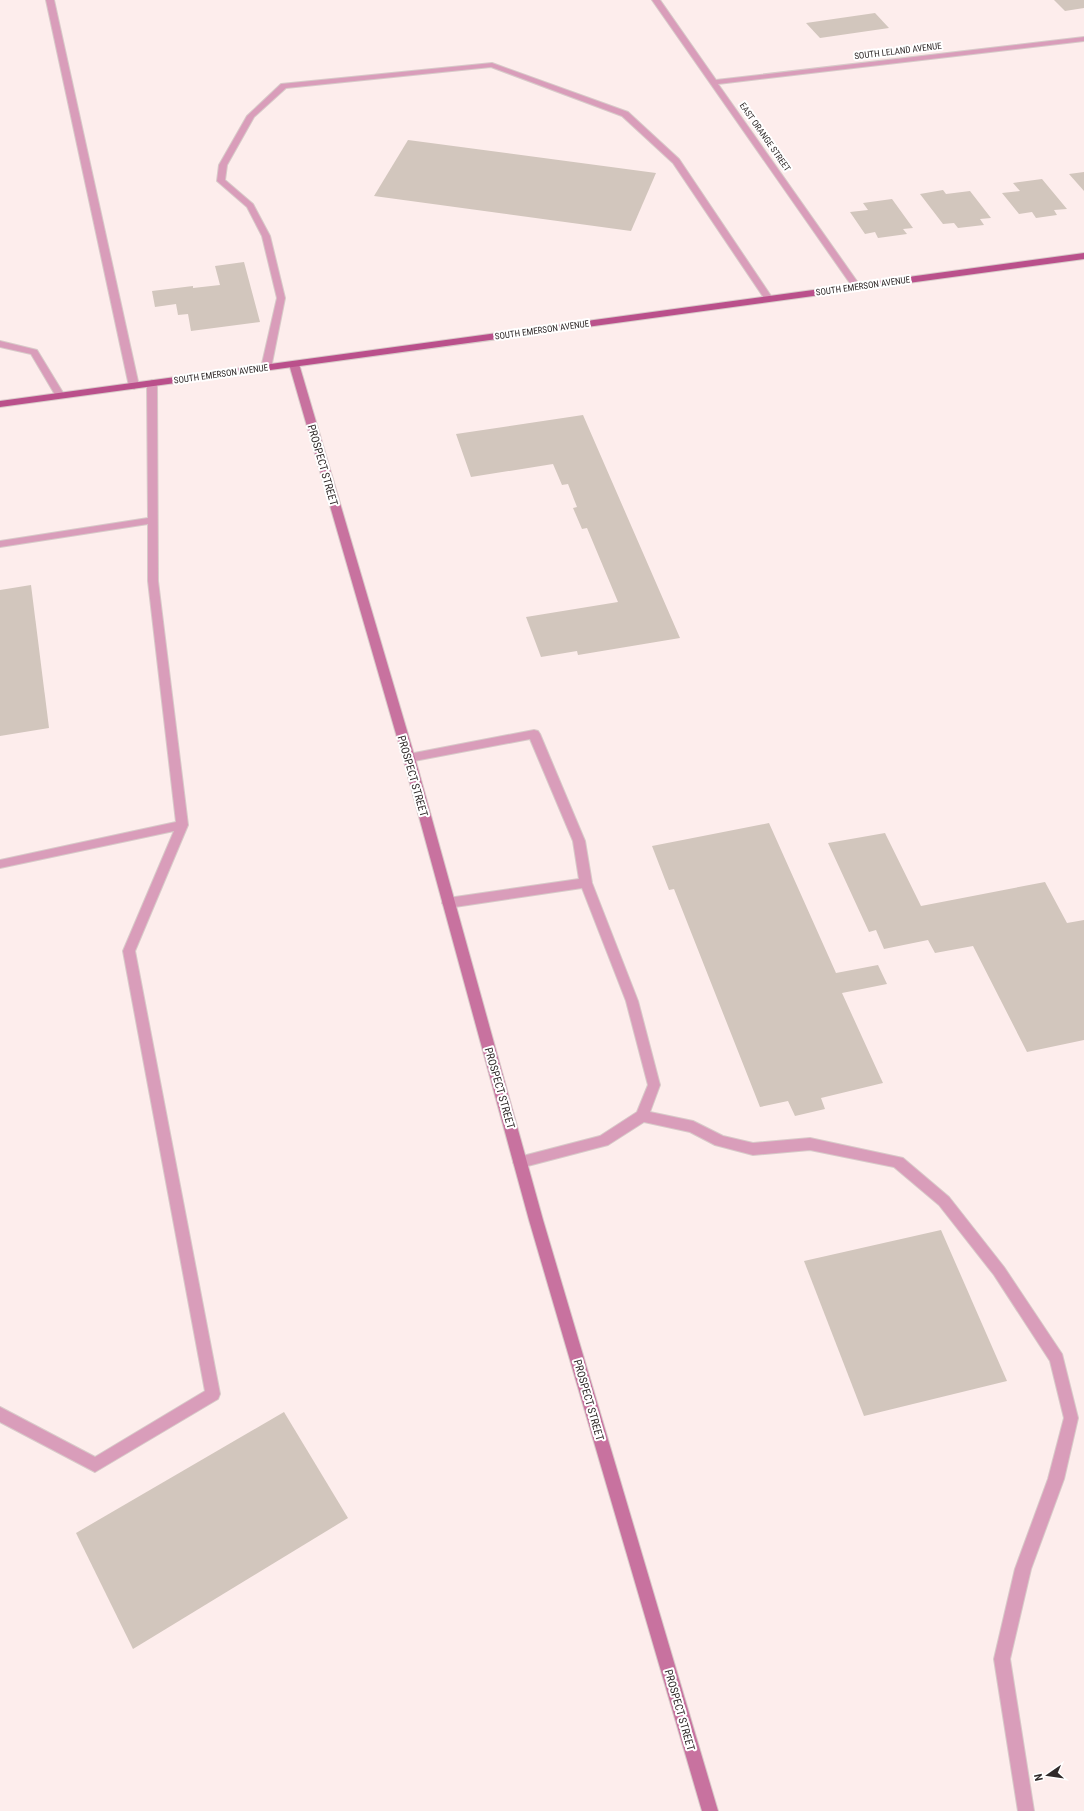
<svg xmlns="http://www.w3.org/2000/svg" width="1084" height="1811" font-family="'Roboto Condensed',sans-serif">
<rect width="100%" height="100%" fill="#fdedec"/>
<!-- building -->
<g fill="#d2c6bd">
<polygon points="1054,0 1084,0 1084,8 1065,11"/>
<polygon points="875,13 889,28 820,38 806,23"/>
<polygon points="408,140 656,173 631,231 374,196"/>
<polygon points="1084,172 1084,191 1069,174"/>
<polygon points="1042,179 1067,209 1054,210 1057,215 1036,218 1032,212 1019,214 1002,193 1020,191 1013,183"/>
<polygon points="943,190 946,194 970,191 991,218 980,219 984,225 958,228 954,223 943,224 920,194"/>
<polygon points="892,199 913,228 903,229 907,234 878,238 875,232 865,234 850,212 868,210 863,203"/>
<polygon points="244,262 260,322 191,331 188,314 178,315 176,304 155,307 152,291 193,286 193,288 220,285 215,266"/>
<polygon points="583,415 680,638 578,655 577,651 541,657 526,617 618,602 587,528 582,529 573,508 577,507 568,484 562,485 553,464 471,477 456,434"/>
<polygon points="31,585 49,728 0,736 0,590"/>
<polygon points="769,823 836,973 878,965 887,984 842,993 883,1083 821,1098 825,1109 795,1116 788,1101 760,1107 674,889 669,890 652,846"/>
<polygon points="885,833 921,906 1045,882 1067,923 1084,920 1084,1040 1027,1052 973,946 935,953 928,940 884,949 876,930 869,932 828,843"/>
<polygon points="941,1230 1007,1381 864,1416 804,1261"/>
<polygon points="284,1412 348,1518 133,1649 76,1533"/>
</g>
<g fill="none" stroke-linecap="round" stroke-linejoin="round">
<defs>
<g id="lane">
<polygon points="46,0 54,0 139,386 134,389 129,386"/>
<polygon points="492,63 628,112 679,159 773,299 772,301 766,301 673,163 622,116 491,67 286,88 254,117 227,165 225,180 253,204 270,236 285,298 271,368 266,371 263,370 261,368 277,298 262,236 247,207 217,181 219,165 247,116 281,84"/>
<polygon points="0,341 37,350 65,396 63,398 57,398 31,354 0,347"/>
<polygon points="152,380 157,383 158,581 188,825 135,951 220,1394 218,1399 95,1472 0,1422 0,1407 95,1457 205,1391 123,951 174,831 0,868 0,860 176,822 148,581 148,524 0,547 0,541 148,518 147,383"/>
<polygon points="534,730 538,731 540,734 585,841 592,883 638,1001 660,1085 650,1112 693,1121 723,1136 753,1143 810,1138 903,1158 949,1197 1004,1267 1062,1354 1078,1418 1064,1479 1031,1569 1010,1659 1034,1811 1018,1811 994,1659 1015,1569 1048,1479 1064,1418 1050,1361 994,1275 939,1205 894,1167 810,1150 753,1155 715,1145 690,1132 644,1122 608,1145 520,1168 515,1166 513,1162 515,1158 600,1136 637,1112 648,1085 626,1001 582,888 448,908 444,906 442,903 444,900 448,898 579,879 573,841 530,739 409,762 405,761 403,758 405,755 409,754"/>
</g>
<polygon id="street" points="652,0 660,0 716,80 1084,37 1084,41 718,84 861,287 857,290 854,289"/>
<polygon id="secondary" points="294,361 299,364 415,758 543,1220 718,1811 702,1811 529,1220 403,758 289,364"/>
<polygon id="primary" points="1084,253 1084,259 0,407 0,401"/>
</defs>
<!-- lane casing -->
<use href="#lane" stroke="#d8cac9" stroke-width="2"/>
<!-- street casing -->
<use href="#street" stroke="#d8cac9" stroke-width="2"/>
<!-- secondary casing -->
<use href="#secondary" stroke="#d8cac9" stroke-width="2"/>
<!-- primary casing -->
<use href="#primary" stroke="#d8cac9" stroke-width="2"/>
<!-- lane -->
<use href="#lane" fill="#d99dba" fill-rule="evenodd"/>
<!-- street -->
<use href="#street" fill="#d99dba" fill-rule="evenodd"/>
<!-- secondary -->
<use href="#secondary" fill="#c8729f" fill-rule="evenodd"/>
<!-- primary -->
<use href="#primary" fill="#ba508b" fill-rule="evenodd"/>
</g>
<g text-anchor="middle" stroke-width="4" stroke-linejoin="round" paint-order="stroke">
<!-- far-street labels -->
<g font-size="9" fill="#302a2a" stroke="#fff">
<text transform="translate(898 51) rotate(-7)" y="3">SOUTH LELAND AVENUE</text>
<text transform="translate(765 137) rotate(55)" y="3">EAST ORANGE STREET</text>
<text transform="translate(863 286) rotate(-8)" y="3">SOUTH EMERSON AVENUE</text>
<text transform="translate(542 330) rotate(-8)" y="3">SOUTH EMERSON AVENUE</text>
<text transform="translate(221 374) rotate(-8)" y="3">SOUTH EMERSON AVENUE</text>
</g>
<!-- street labels -->
<g font-size="11" fill="#302a2a" stroke="#fff">
<text transform="translate(323 465) rotate(74)" y="4">PROSPECT STREET</text>
<text transform="translate(413 776) rotate(74)" y="4">PROSPECT STREET</text>
<text transform="translate(500 1088) rotate(74)" y="4">PROSPECT STREET</text>
<text transform="translate(589 1400) rotate(74)" y="4">PROSPECT STREET</text>
<text transform="translate(680 1710) rotate(74)" y="4">PROSPECT STREET</text>
</g>
</g>
<!-- north arrow -->
<g transform="translate(1048 1775) rotate(257)" stroke="#ffffff" stroke-width="3" paint-order="stroke">
<path d="M0-3L7 15L0 10L-7 15Z" fill="#302a2a"/>
<text y="-6" font-size="11" font-weight="bold" text-anchor="middle" fill="#302a2a">N</text>
</g>
</svg>
